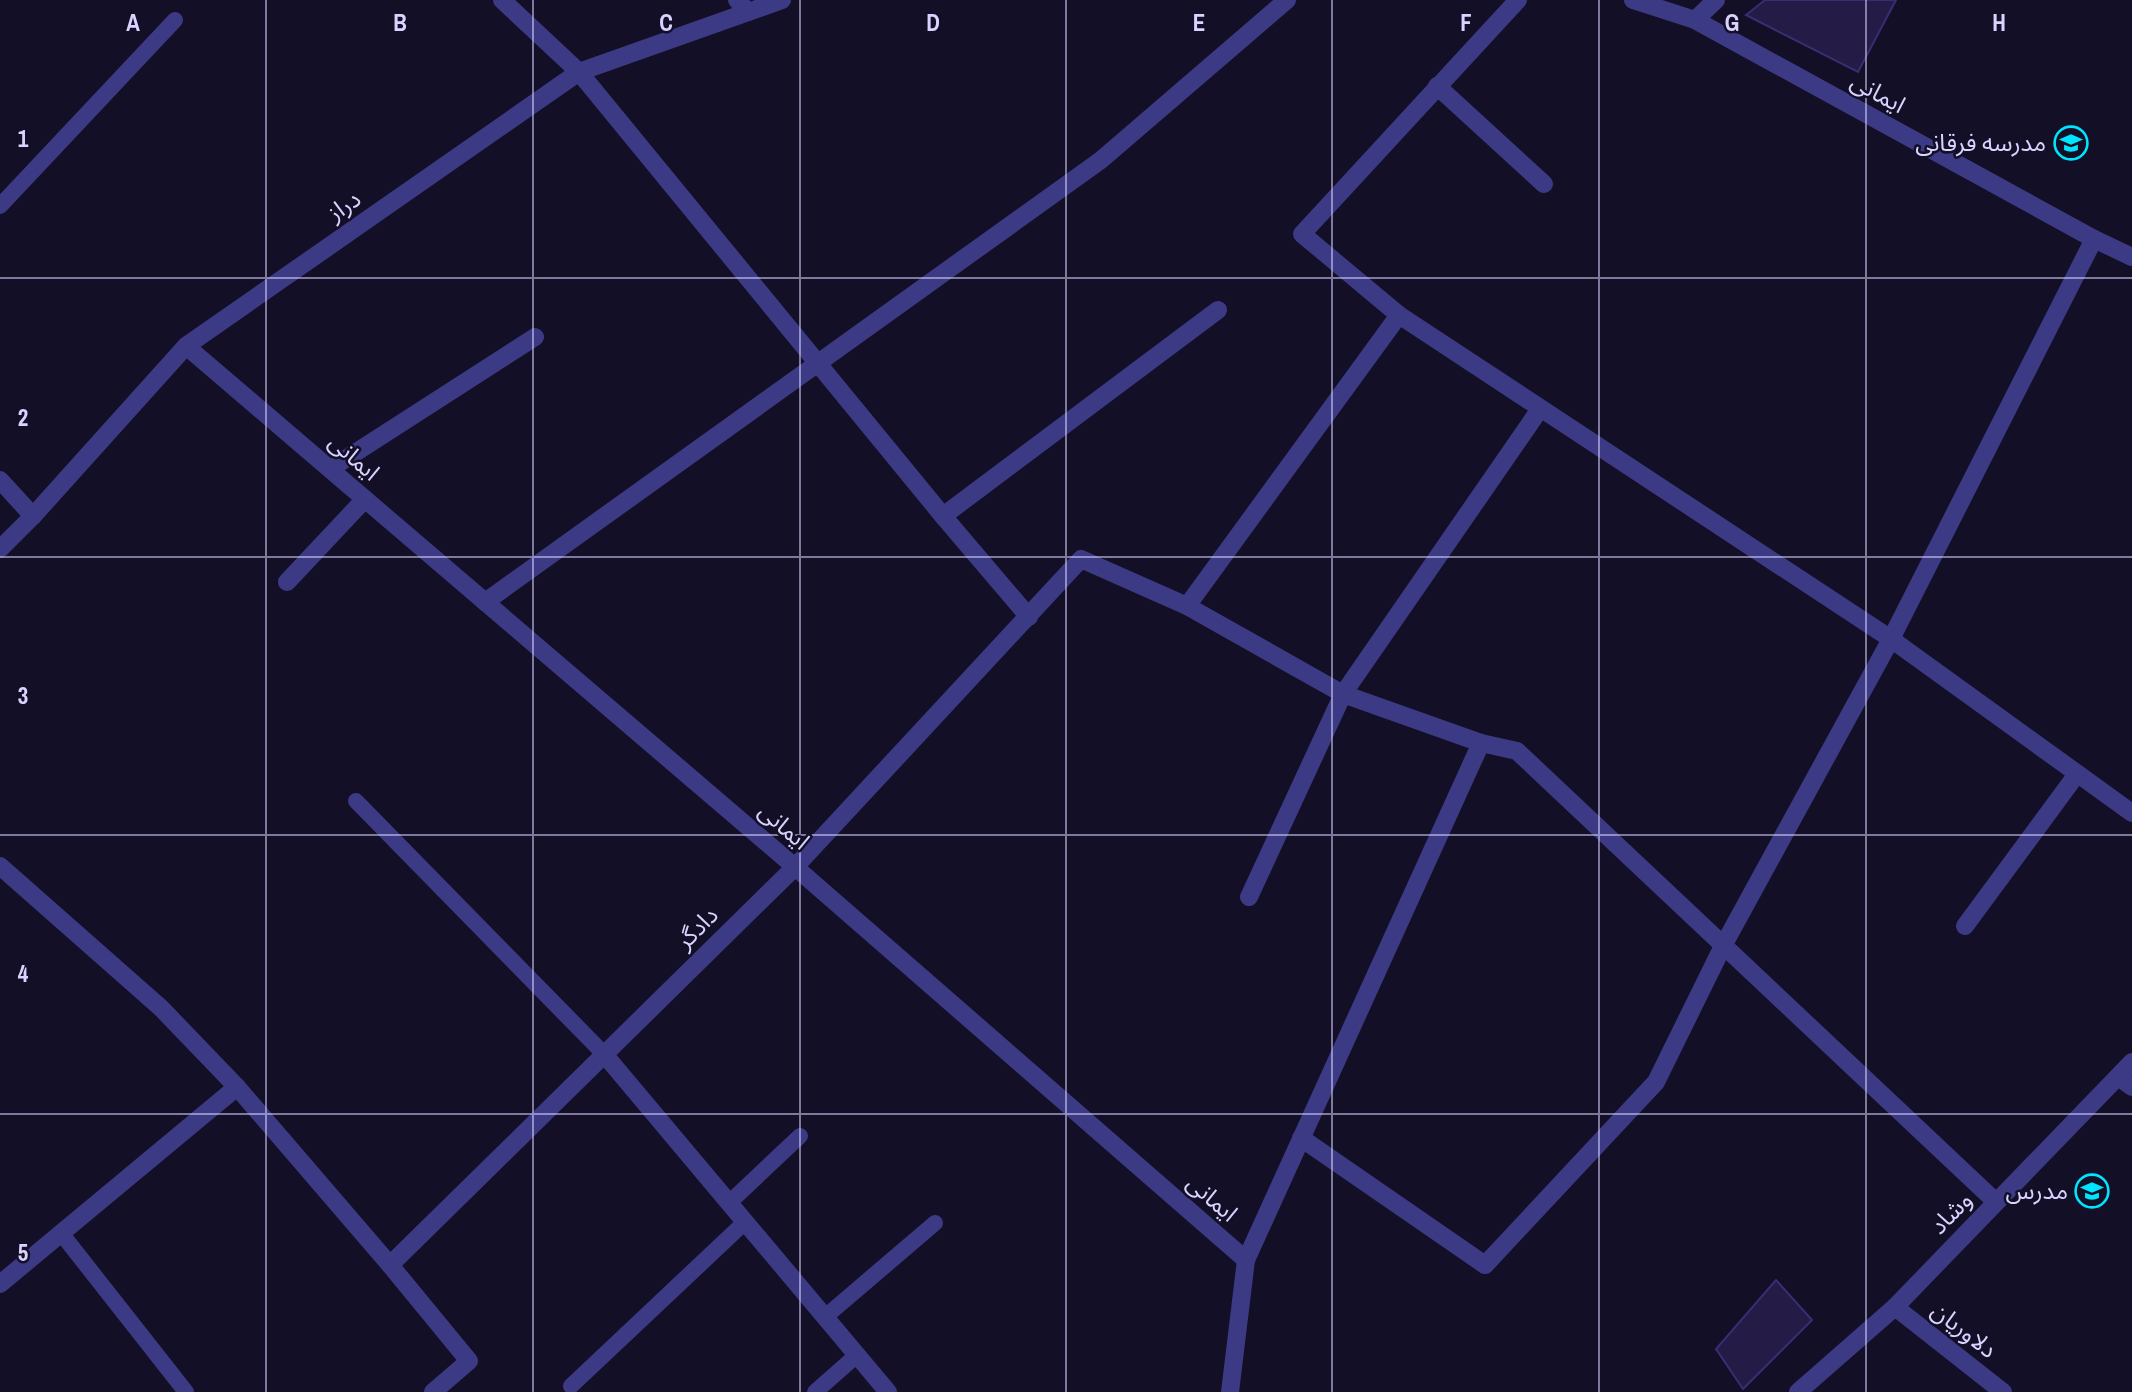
<svg xmlns="http://www.w3.org/2000/svg" width="2132" height="1392" font-family="'Archivo Narrow','Noto Sans Arabic',sans-serif">
<rect width="100%" height="100%" fill="#130f26"/>
<!-- building -->
<g fill="#241b47" stroke="#3b2d73" stroke-width="2">
<polygon points="1765,0 1896,0 1858,72 1746,15"/>
<polygon points="1776,1280 1812,1320 1743,1389 1716,1349"/>
</g>
<g fill="none" stroke-linecap="round" stroke-linejoin="round">
<!-- service -->
<g stroke="#3d3a85" stroke-width="16">
<polyline points="0,206 175,20"/>
<polyline points="356,801 604,1054"/>
<polyline points="729,1203 800,1136"/>
<polyline points="61,1233 186,1392"/>
<polyline points="825,1317 935,1223"/>
<polyline points="571,1386 745,1222"/>
<polyline points="815,1392 857,1355"/>
</g>
<!-- minor -->
<g stroke="#3d3a85" stroke-width="18">
<polyline points="502,0 579,72 943,516 1029,617"/>
<polyline points="737,0 748,12"/>
<polyline points="1518,0 1302,234 1399,315 1891,639 2132,813"/>
<polyline points="1695,20 1716,0"/>
<polyline points="1437,86 1544,184"/>
<polyline points="186,346 795,867 1246,1260"/>
<polyline points="330,469 535,337"/>
<polyline points="0,480 33,516"/>
<polyline points="943,516 1218,310"/>
<polyline points="287,582 365,499"/>
<polyline points="485,602 1101,160 1287,0"/>
<polyline points="1187,606 1399,315"/>
<polyline points="0,866 161,1008 237,1087 390,1265 469,1361 433,1392"/>
<polyline points="1249,897 1343,694 1540,409"/>
<polyline points="1965,926 2077,774"/>
<polyline points="604,1054 888,1392"/>
<polyline points="2118,1077 2132,1087"/>
<polyline points="1301,1138 1485,1265 1656,1082 1723,946 1891,639 2094,239"/>
<polyline points="390,1265 795,867 1081,559 1187,606 1343,694 1481,743 1517,751 1996,1202"/>
<polyline points="0,1284 237,1087"/>
<polyline points="1895,1307 2003,1392"/>
<polyline points="1230,1392 1246,1260 1481,743"/>
</g>
<!-- tertiary -->
<g stroke="#3d3a85" stroke-width="18">
<polyline points="1633,0 1695,20 2094,239 2132,257"/>
<polyline points="0,549 33,516 186,346 579,72 782,0"/>
<polyline points="1798,1392 1895,1307 2132,1062"/>
</g>
</g>
<!-- grid -->
<path fill="none" stroke="#d9d4ff" stroke-width="2" stroke-opacity="0.55" d="M 266,0 L 266,1392M 533,0 L 533,1392M 800,0 L 800,1392M 1066,0 L 1066,1392M 1332,0 L 1332,1392M 1599,0 L 1599,1392M 1866,0 L 1866,1392M 0,278 L 2132,278M 0,557 L 2132,557M 0,835 L 2132,835M 0,1114 L 2132,1114"/>
<!-- icons -->
<defs>
<symbol id="school-ring" viewBox="-11 -11 22 22"><circle r="9.5" fill="#130f26" stroke="#00e5ff" stroke-width="1.5"/><path d="M0-5L7-2L0 1L-7-2ZM-4 1L0 2.5L4 1V4Q0 6-4 4Z" fill="#00e5ff"/></symbol>
</defs>
<g fill-rule="evenodd">
<use href="#school-ring" x="2052" y="124" width="38" height="38"/>
<use href="#school-ring" x="2073" y="1172" width="38" height="38"/>
</g>
<g text-anchor="middle" stroke-width="5" stroke-linejoin="round" paint-order="stroke">
<!-- street labels -->
<g font-size="24" fill="#d9d4ff" stroke="#130f26">
<text transform="translate(1878 93) rotate(29)" y="8">ایمانی</text>
<text transform="translate(344 206) rotate(-35)" y="8">دراز</text>
<text transform="translate(354 457) rotate(41)" y="8">ایمانی</text>
<text transform="translate(784 826) rotate(41)" y="8">ایمانی</text>
<text transform="translate(697 928) rotate(-45)" y="8">دادگر</text>
<text transform="translate(1212 1198) rotate(41)" y="8">ایمانی</text>
<text transform="translate(1951 1213) rotate(-46)" y="8">وشاد</text>
<text transform="translate(1964 1330) rotate(38)" y="8">دلاوریان</text>
</g>
<!-- poi labels -->
<g font-size="24" fill="#d9d4ff" stroke="#130f26" text-anchor="end">
<text x="2046" y="151">مدرسه فرقانی</text>
<text x="2068" y="1199">مدرس</text>
</g>
</g>
<g font-size="23" text-anchor="middle" font-weight="bold" fill="#d9d4ff" stroke="#130f26" stroke-width="5" stroke-linejoin="round" paint-order="stroke">
<text x="133" y="31">A</text>
<text x="400" y="31">B</text>
<text x="666" y="31">C</text>
<text x="933" y="31">D</text>
<text x="1199" y="31">E</text>
<text x="1466" y="31">F</text>
<text x="1732" y="31">G</text>
<text x="1999" y="31">H</text>
<text x="23" y="147">1</text>
<text x="23" y="426">2</text>
<text x="23" y="704">3</text>
<text x="23" y="982">4</text>
<text x="23" y="1261">5</text>
</g>
</svg>
